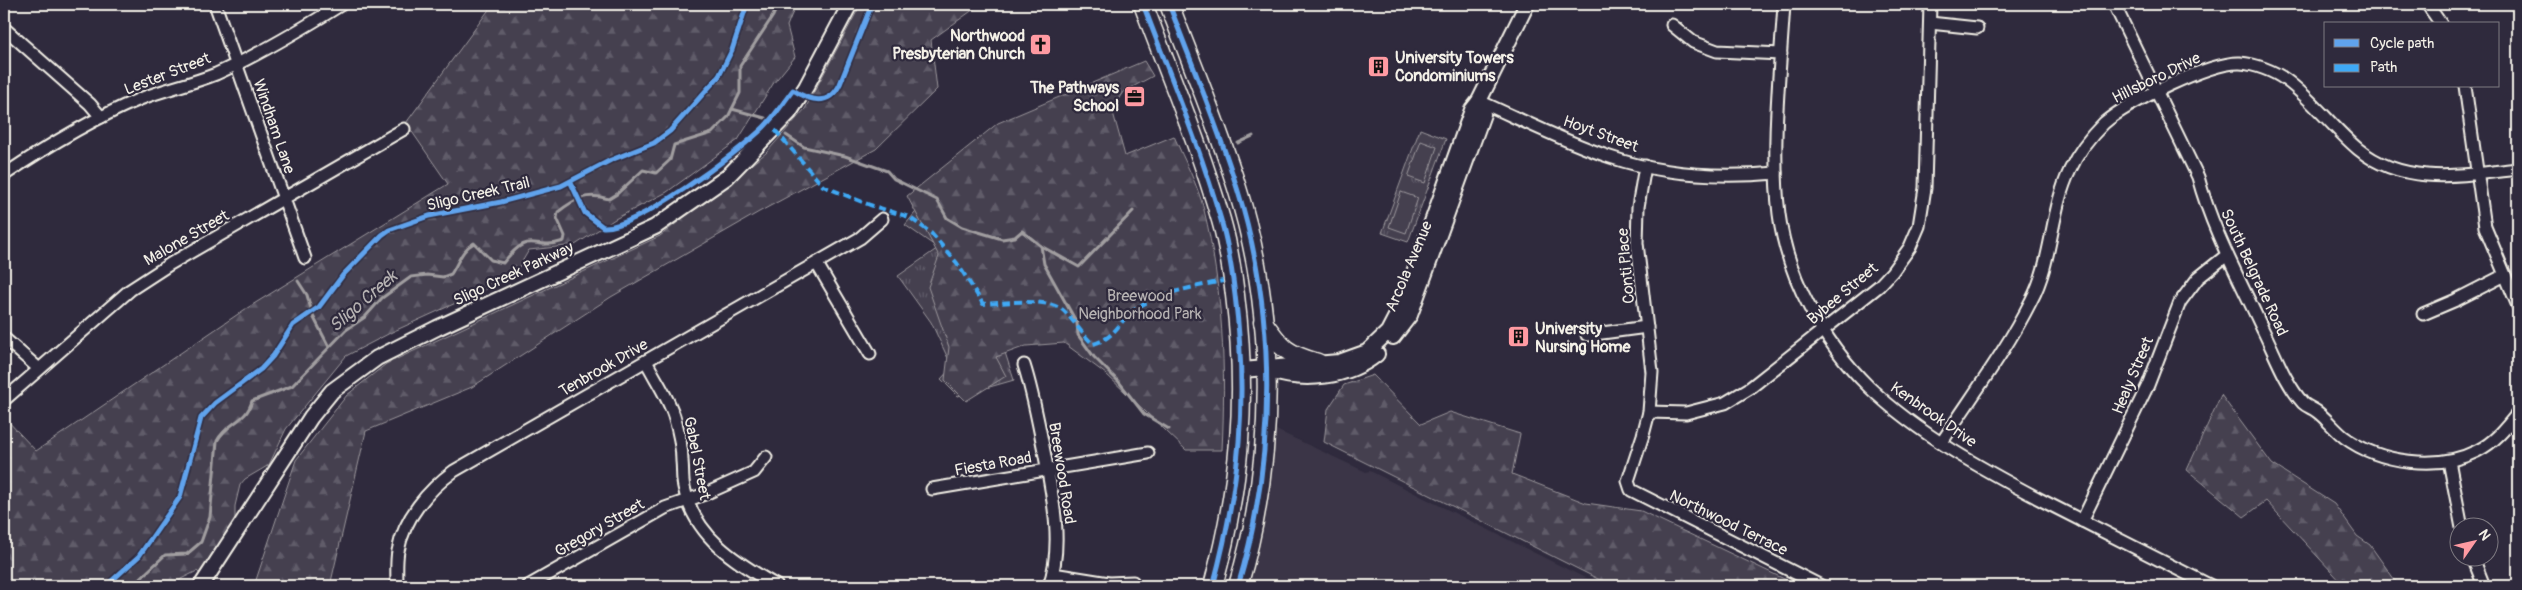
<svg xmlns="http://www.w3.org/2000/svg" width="2522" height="590" font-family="Pangolin,sans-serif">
<defs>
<pattern id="grass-tufts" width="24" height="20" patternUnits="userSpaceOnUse" patternTransform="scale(1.25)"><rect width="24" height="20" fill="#454050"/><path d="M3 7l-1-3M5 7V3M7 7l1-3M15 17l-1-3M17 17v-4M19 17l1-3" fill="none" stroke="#605c69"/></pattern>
<pattern id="forest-firs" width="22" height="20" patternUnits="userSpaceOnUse" patternTransform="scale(1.25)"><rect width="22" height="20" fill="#454050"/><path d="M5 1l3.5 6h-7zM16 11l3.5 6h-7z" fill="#605c69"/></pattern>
</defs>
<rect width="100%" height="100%" fill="#2f2a3d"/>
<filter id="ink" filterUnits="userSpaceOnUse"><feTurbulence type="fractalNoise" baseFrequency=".02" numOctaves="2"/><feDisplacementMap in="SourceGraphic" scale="10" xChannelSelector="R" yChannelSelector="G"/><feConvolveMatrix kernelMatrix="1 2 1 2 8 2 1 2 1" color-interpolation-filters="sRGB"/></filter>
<g filter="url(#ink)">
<!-- built -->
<polygon fill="#3b3647" points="1274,429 1366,472 1370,471 1583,577 1608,586 1249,586 1261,538"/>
<!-- grass -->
<g fill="url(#grass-tufts)" stroke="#9c989c">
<polygon points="1420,129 1446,139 1408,242 1382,233"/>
<polygon points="920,207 980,276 1014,380 958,396 941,379 952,367 931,322 898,276 938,248 905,225"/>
</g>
<!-- forest -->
<g fill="url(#forest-firs)" stroke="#9c989c">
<polygon points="493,4 796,4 787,26 795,57 773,84 738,140 667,192 615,219 575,245 529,250 513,277 392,332 346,356 286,429 269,465 245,479 240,485 235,506 235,522 201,575 197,571 181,579 175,586 4,586 4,417 36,451 244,310 448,184 406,123"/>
<polygon points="861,4 981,4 931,40 937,89 876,149 759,212 611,297 472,387 366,431 330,586 254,586 296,460 347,395 386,364 660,236 766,153 805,109"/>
<path d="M 1144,61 L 1153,76 L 1123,92 L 1112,109 L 1125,156 L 1174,136 C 1184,160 1198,185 1204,210 C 1223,288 1226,370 1222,450 L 1186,450 L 1106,374 L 1064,343 L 1026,346 L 996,357 L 1006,376 L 966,401 L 945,380 L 949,347 L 928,287 L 939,256 L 907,196 L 998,123 Z"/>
<polygon points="1373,375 1421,424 1450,412 1520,434 1512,474 1586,503 1641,511 1799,586 1612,586 1324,442 1328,409 1344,385"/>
<polygon points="2221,395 2272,464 2334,504 2357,536 2370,545 2399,586 2345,586 2266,501 2244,517 2187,470"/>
</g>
<!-- pitch -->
<g fill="#454050" stroke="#9c989c">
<polygon points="1421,141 1437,147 1425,183 1408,177"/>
<polygon points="1401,192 1418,198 1406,233 1389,227"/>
</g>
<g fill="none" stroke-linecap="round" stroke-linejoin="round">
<!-- stream -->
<g stroke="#a19ea0" stroke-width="3">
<polyline points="732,109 765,118"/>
<polyline points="786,135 804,147 845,156 887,171 894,179 937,200 947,218 962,227 1002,239 1015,237 1022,231 1041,246 1079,267 1133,211"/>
<polyline points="1238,143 1253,136"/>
<polyline points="1041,246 1044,264 1077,323 1078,335 1094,357 1119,382 1144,414 1169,429"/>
<polyline points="298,281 307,295 313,316 329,347"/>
<path d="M 132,586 L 165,555 L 187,554 L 201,542 L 210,517 L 217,441 C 228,421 246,423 252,401 L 292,386 L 346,330 L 365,317 L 382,298 L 411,277 L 427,275 L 443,277 L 451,274 C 459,262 461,250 474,243 L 491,260 L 503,263 C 532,227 531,252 564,241 L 565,236 L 557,218 L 558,212 C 576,198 587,192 609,199 L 617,194 L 643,170 L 656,173 L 670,160 L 674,145 L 712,133 L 728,117 L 740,93 L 740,66 L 773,16 L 778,4"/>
</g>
<defs>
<g id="minor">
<polyline points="215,4 305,258"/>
<path d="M 1784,4 C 1780,70 1771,149 1779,214 C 1787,278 1823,342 1869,387 C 1919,435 1984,470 2045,502 C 2100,530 2156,558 2211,586"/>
<path d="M 2114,4 L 2198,177 C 2212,230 2240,280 2263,330 C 2275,354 2285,383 2303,403 C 2307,407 2312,408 2316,411 C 2326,418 2334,429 2344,437 C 2379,463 2438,471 2477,451 C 2495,442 2506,428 2518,413"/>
<polyline points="2427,4 2441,24"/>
<polyline points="1930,23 1977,28"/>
<polyline points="1672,25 1693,42 1717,51 1781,54"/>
<polyline points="4,28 90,104 101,117"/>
<polyline points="2465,86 2485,227 2518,306"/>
<path d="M 1479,101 C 1522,120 1565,142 1610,157 C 1663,175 1721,178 1776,173"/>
<polyline points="1645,166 1638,207 1637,243 1652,372 1649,412 1643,435 1628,481 1631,490 1821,586"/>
<path d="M 4,175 C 47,146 92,119 140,99 C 165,89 191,84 216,74 C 259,55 302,29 342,4"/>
<polyline points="817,264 870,354"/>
<polyline points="2423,314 2456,300 2505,275"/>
<polyline points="1587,335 1647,327"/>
<polyline points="4,338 38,368"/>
<path d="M 646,361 C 655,379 668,397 674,416 C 678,429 682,446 682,461 C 683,469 682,479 684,487 C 694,537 737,563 777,586"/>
<path d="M 1024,365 C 1033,393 1038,422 1044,451 C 1052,494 1064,543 1049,586"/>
<polyline points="4,400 130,290 170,264 404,129"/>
<polyline points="1649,412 1686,413 1725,403 1750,388 1879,286 1892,272 1910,247 1919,226 1925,188 1930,4"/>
<path d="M 1942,442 C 1972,396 2006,351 2031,301 C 2053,260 2050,211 2070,170 C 2078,152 2090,137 2104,123 C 2127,103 2209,62 2240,63 C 2255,64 2274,71 2286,80 C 2313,100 2333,128 2358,149 C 2404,187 2464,175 2518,169"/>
<polyline points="2449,461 2462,528"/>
<polyline points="932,489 1148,453"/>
<polyline points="2082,521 2148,385 2180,302 2198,278 2227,255"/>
<polyline points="2473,558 2484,586"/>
<polyline points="1053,574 1109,583 1133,582"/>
<path d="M 397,586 C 397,575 396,562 398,551 C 404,518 428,490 454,471 L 860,238 L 882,219"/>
<polyline points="528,586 665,508 705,494 754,472 766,457"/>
</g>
<g id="tertiary">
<polyline points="1393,337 1410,315 1483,114 1479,101"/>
<polyline points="1242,370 1339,362 1367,352 1388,332 1403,303 1472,110 1479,101 1527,4"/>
<path d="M 1270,371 C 1304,382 1348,378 1377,354"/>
<polyline points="201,586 311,417 332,391 377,358 437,328 655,227 727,177 789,113 806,87 850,4"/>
</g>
<g id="primary">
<path d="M 1143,4 C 1170,76 1200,147 1221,220 C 1228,244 1232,270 1235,295 C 1248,398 1240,486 1213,586"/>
<path d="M 1169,4 C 1192,65 1218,126 1237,188 C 1277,314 1276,460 1238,586"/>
<path d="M 1263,322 C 1282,349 1286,354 1318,363"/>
</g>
</defs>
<!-- minor casing -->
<use href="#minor" stroke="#f4f1e8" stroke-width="15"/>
<!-- tertiary casing -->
<use href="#tertiary" stroke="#f4f1e8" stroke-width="18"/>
<!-- primary casing -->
<use href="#primary" stroke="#f4f1e8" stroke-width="21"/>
<!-- minor -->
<use href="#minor" stroke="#2f2a3d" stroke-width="11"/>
<!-- tertiary -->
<use href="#tertiary" stroke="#2f2a3d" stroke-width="14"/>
<!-- primary -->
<use href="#primary" stroke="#2f2a3d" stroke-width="18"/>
<!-- quiet -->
<path stroke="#3fa9f5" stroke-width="4" stroke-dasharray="8 4" stroke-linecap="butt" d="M 775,130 L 823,186 L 870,205 L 909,217 L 931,233 L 957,263 L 983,304 C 1002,303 1049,297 1064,311 C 1074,321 1082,334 1093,344 C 1117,338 1119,319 1137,308 C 1162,292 1194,287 1223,281"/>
<defs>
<g id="cycleway">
<path d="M 1143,4 C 1170,76 1200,147 1221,220 C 1228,244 1232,270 1235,295 C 1248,398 1240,486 1213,586"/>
<path d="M 1169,4 C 1192,65 1218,126 1237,188 C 1277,314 1276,460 1238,586"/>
<path d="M 571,183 L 585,213 L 603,227 C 635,230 740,151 764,127 C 775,116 783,103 793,90 C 810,101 829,107 840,84 L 872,4"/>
<polyline points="106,586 139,556 180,497 201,418 215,403 261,369 273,356 293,325 319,307 343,275 382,235 389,230 429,216 501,202 561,186 611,160 654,143 670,131 719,76 732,50 747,4"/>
</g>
</defs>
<!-- cycleway casing -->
<use href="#cycleway" stroke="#2f2a3d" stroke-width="8"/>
<!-- cycleway -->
<use href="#cycleway" stroke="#60a3ed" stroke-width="5"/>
</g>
</g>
<!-- icons -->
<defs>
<symbol id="church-square" viewBox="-11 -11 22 22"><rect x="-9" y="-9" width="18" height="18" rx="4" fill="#ff9aa2" stroke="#2f2a3d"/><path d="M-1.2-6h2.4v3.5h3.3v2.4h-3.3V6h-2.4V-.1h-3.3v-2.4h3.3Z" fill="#111"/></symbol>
<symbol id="building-square" viewBox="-11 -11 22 22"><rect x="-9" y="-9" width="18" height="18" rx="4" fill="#ff9aa2" stroke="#2f2a3d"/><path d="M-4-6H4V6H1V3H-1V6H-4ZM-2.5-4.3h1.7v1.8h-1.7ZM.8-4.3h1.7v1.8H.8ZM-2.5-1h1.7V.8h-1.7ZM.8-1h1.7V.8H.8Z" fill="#111"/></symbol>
<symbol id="office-square" viewBox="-11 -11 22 22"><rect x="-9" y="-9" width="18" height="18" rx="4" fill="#ff9aa2" stroke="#2f2a3d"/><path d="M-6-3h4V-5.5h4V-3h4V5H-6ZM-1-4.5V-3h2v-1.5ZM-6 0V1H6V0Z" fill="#111"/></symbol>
</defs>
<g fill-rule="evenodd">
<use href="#church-square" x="1028" y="32" width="25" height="25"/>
<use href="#building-square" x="1366" y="54" width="25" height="25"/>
<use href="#office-square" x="1122" y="84" width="25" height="25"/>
<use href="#building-square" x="1506" y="324" width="25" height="25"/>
</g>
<g text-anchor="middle" stroke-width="4.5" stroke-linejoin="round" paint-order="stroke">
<!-- poi labels -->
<g font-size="16" font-weight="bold" fill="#f4f1e8" stroke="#2f2a3d" text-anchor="end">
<text x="1025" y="41">Northwood<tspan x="1025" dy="18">Presbyterian Church</tspan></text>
<text x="1395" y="63" text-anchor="start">University Towers<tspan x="1395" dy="18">Condominiums</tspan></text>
<text x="1119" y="93">The Pathways<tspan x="1119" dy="18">School</tspan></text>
<text x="1535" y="334" text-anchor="start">University<tspan x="1535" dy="18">Nursing Home</tspan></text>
</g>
<!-- street labels -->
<g font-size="16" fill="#f4f1e8" stroke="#2f2a3d">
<text transform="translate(167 73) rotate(-21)" y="6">Lester Street</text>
<text transform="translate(2156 77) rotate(-26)" y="6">Hillsboro Drive</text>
<text transform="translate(275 126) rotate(71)" y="6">Windham Lane</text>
<text transform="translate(1601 133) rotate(20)" y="6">Hoyt Street</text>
<text transform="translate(478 193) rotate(-13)" y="6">Sligo Creek Trail</text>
<text transform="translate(186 237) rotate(-30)" y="6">Malone Street</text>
<text transform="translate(1408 266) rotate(-67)" y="6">Arcola Avenue</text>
<text transform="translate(1625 266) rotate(-95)" y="6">Conti Place</text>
<text transform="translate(2255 272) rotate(65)" y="6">South Belgrade Road</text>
<text transform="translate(513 273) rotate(-25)" y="6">Sligo Creek Parkway</text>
<text transform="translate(1842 293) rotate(-40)" y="6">Bybee Street</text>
<text transform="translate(603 367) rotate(-30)" y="6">Tenbrook Drive</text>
<text transform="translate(2132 375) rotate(-67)" y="6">Healy Street</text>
<text transform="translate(1934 414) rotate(35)" y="6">Kenbrook Drive</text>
<text transform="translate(698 458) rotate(79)" y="6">Gabel Street</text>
<text transform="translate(993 463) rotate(-10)" y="6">Fiesta Road</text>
<text transform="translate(1063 473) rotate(81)" y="6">Breewood Road</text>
<text transform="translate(1729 522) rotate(26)" y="6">Northwood Terrace</text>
<text transform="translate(599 527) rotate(-30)" y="6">Gregory Street</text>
</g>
<!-- park labels -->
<g font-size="16" fill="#b7b3b3" stroke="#2f2a3d">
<text x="1140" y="301">Breewood<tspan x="1140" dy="18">Neighborhood Park</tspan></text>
</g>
<!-- water labels -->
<g font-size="18" font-style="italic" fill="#b6b2b2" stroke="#2f2a3d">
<text transform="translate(363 301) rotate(-41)" y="6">Sligo Creek</text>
</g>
</g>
<!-- margin -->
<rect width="2522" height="590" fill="none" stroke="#2f2a3d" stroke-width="20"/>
<rect x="10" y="10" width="2502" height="570" fill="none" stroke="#f4f1e8" stroke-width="2" filter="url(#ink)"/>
<!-- legend -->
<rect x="2324" y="22" width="175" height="65" fill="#2f2a3d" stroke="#7e7a81"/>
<rect x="2334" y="39" width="25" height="8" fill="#60a3ed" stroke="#7e7a81"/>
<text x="2370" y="48" font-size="15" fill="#f4f1e8">Cycle path</text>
<rect x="2334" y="64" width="25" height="8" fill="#3fa9f5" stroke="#7e7a81"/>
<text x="2370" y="72" font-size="15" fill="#f4f1e8">Path</text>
<!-- north arrow -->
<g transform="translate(2474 542) rotate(56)"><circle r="24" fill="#2f2a3d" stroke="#7e7a81"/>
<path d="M0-4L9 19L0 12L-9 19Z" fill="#ff9aa2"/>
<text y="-8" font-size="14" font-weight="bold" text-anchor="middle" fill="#f4f1e8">N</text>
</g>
</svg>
